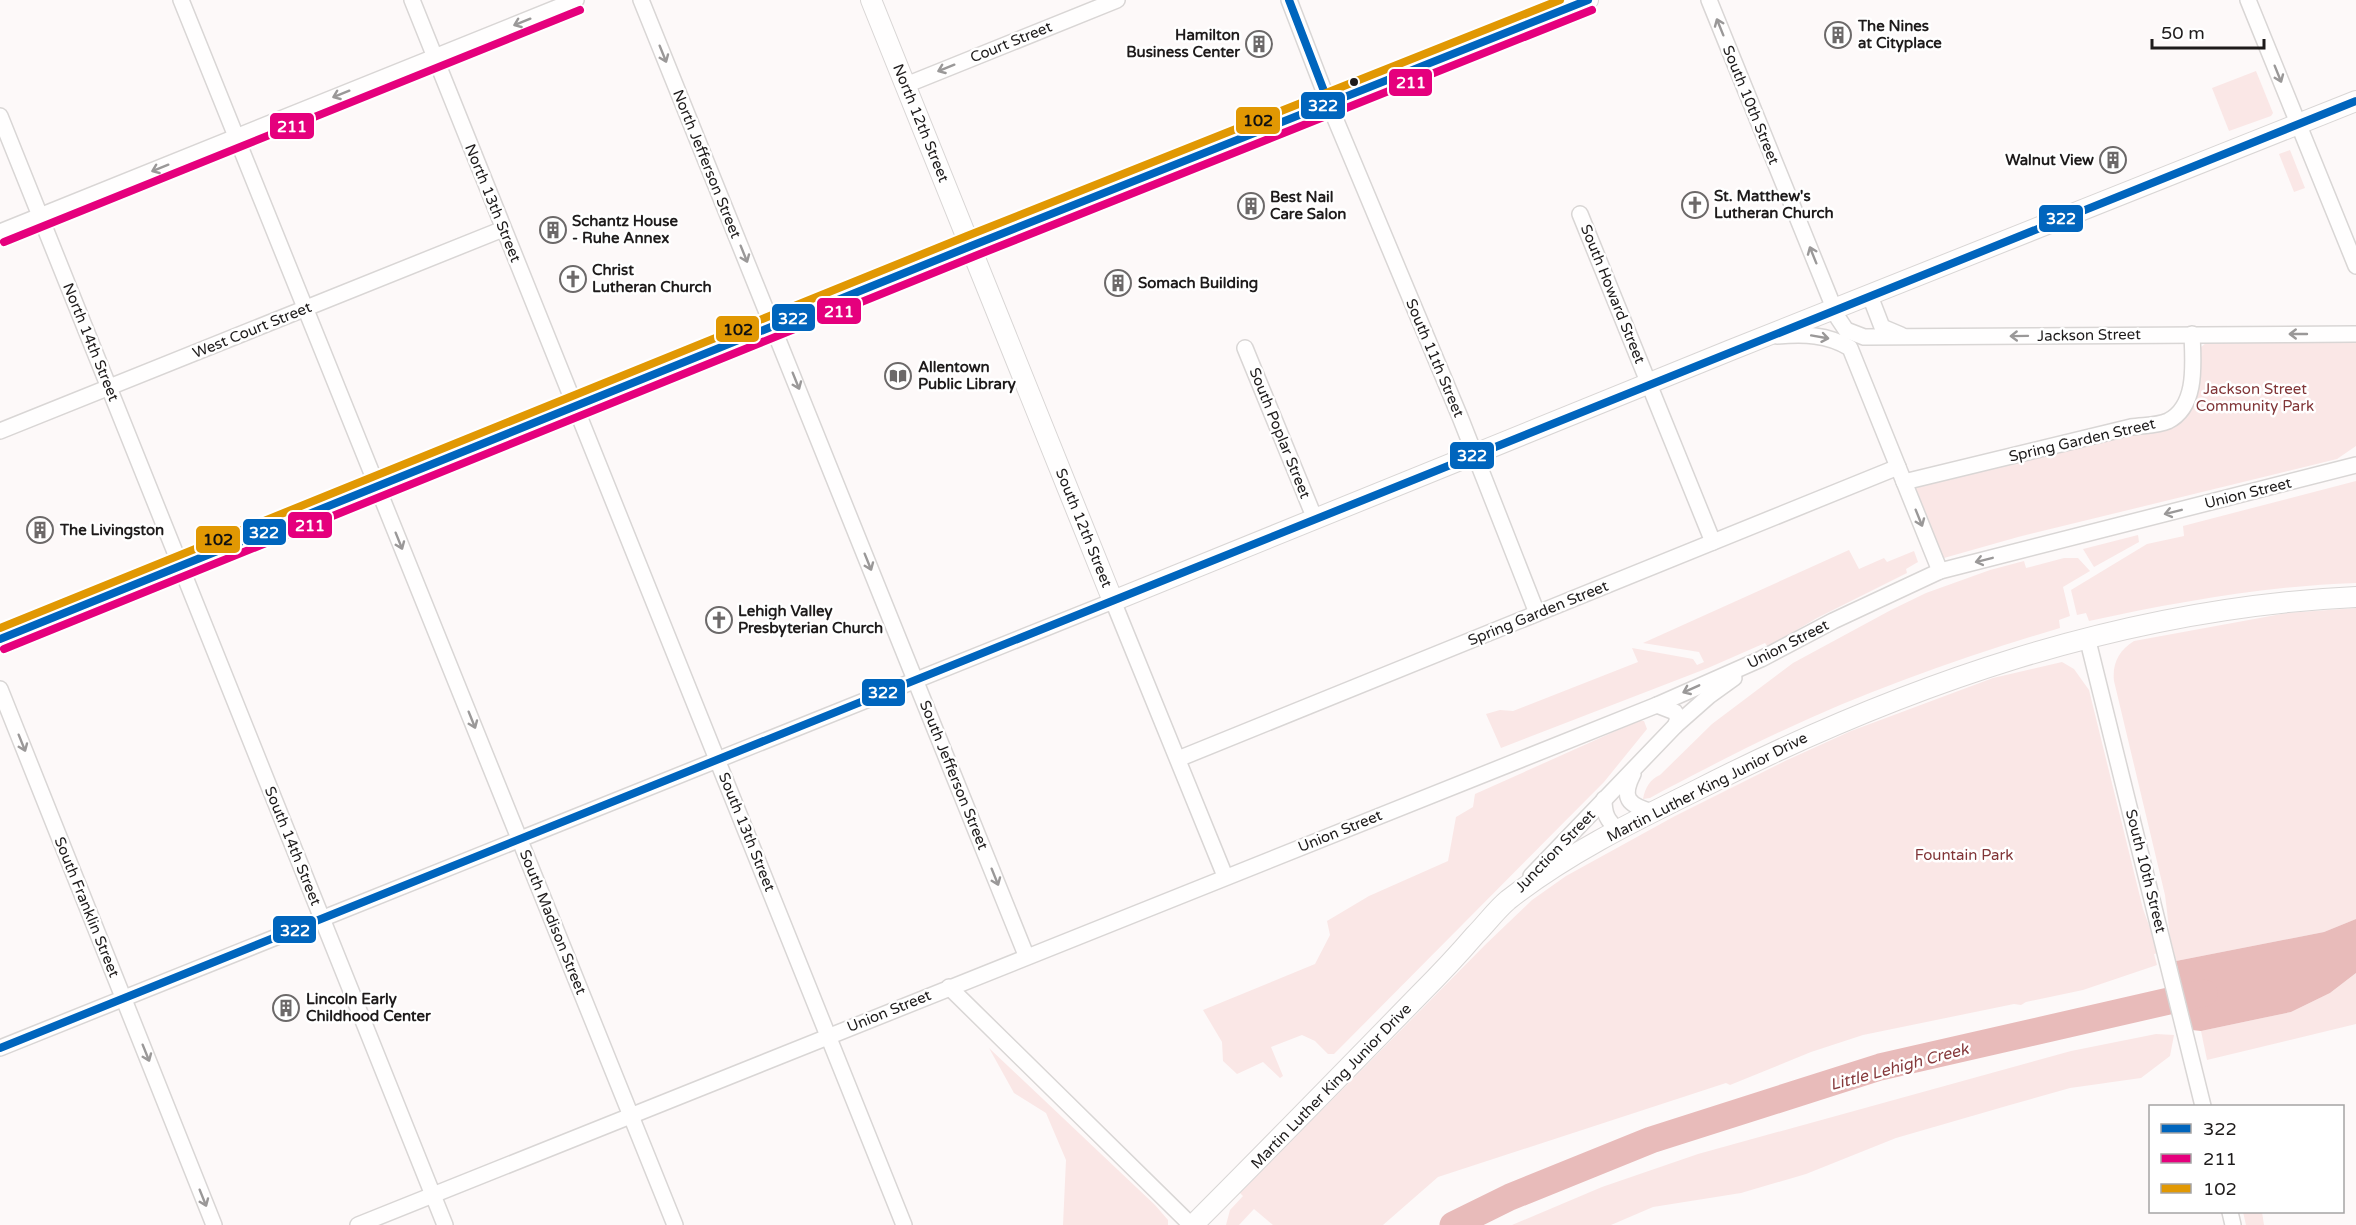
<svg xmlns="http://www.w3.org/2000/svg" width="2356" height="1225" font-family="'Varela Round',sans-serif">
<rect width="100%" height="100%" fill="#fdf9f9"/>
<!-- green -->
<g fill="#fae7e6">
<polygon points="2256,71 2273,113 2271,116 2229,131 2212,88"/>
<polygon points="2290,150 2305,188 2294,192 2279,154"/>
<path d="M 2356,341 L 2356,446 L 2337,459 L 2018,537 L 1944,558 L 1941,554 L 1915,486 L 2132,433 C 2193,432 2200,402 2200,348 L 2207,342 Z"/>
<path d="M 2356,481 L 2356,583 C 2266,586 2178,602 2089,621 L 2086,613 L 2077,615 L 2071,590 L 2147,544 L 2184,536 L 2183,526 Z"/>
<polygon points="2138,535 2139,542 2094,567 2083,549"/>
<polygon points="1849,550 1859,569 1884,558 1887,562 1914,551 1918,562 1906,569 1907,573 1817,618 1768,647 1765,643 1708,668 1501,748 1486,714 1500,710 1513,711 1638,662 1632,648 1693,659 1697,665 1704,662 1699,652 1643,643"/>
<path d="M 2064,558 L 2078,558 L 2090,571 L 2063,587 L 2070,616 L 2059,620 L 2060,628 C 1938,664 1820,708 1707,768 C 1688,778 1669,787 1650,798 L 1643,799 C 1645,788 1650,779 1660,775 L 1712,724 L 1793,663 L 1891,610 L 1926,593 L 1990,570 L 2024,561 L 2026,568 Z"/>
<path d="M 2356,608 L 2356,919 L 2324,932 L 2176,961 L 2170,936 L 2165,895 L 2114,681 C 2112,664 2119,650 2134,641 L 2287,613 Z"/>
<polygon points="2062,662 2074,669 2089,690 2143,909 2159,953 2154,954 2157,965 2083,990 2026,1002 2021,1005 2014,1004 1863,1035 1811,1052 1730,1085 1726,1083 1438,1177 1383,1225 1273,1225 1254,1209 1239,1225 1226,1225 1230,1210 1243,1196 1240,1193 1485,945 1532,900 1566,876 1675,816 1785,761 1851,731 1993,678"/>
<polygon points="1638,721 1644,721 1647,729 1604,782 1334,1054 1328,1054 1315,1041 1302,1035 1271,1047 1283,1076 1280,1078 1263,1062 1237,1074 1223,1061 1222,1042 1203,1010 1315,964 1330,935 1327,921 1369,896 1448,861 1456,817 1473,807 1475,794"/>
<polygon points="2356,973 2356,1024 2207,1060 2201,1031 2291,1012 2330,993"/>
<polygon points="2156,1034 2174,1035 2170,1056 2141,1078 2070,1088 2010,1105 1896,1138 1806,1174 1741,1193 1653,1207 1611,1225 1512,1225 1602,1187 1698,1154 2071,1051"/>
<polygon points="989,1048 1155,1205 1168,1220 1168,1225 1063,1225 1066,1160 1046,1113 1014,1093"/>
<polygon points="2243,1212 2262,1212 2264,1225 2246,1225"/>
</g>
<!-- water -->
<polygon fill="#e8bbba" points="2356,919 2356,973 2330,993 2291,1012 2201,1031 2192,1030 2176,961 2324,932"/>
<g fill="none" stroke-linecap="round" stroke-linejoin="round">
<!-- river -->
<polyline stroke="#e8bbba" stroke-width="27" points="1453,1225 1510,1197 1651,1140 1880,1067 2204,993"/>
<defs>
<g id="minor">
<polyline points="181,0 675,1225"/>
<polyline points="412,0 904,1225"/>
<polyline points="641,0 1026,955"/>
<polyline points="1289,0 1329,104 1460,417 1537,613"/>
<polyline points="1709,0 1838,318 1846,330 1864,337 2356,334"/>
<polyline points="2248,0 2356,266"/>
<polyline points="906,85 1117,0"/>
<polyline points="0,116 445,1225"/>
<polyline points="1580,214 1713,542"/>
<polyline points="0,232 576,0"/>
<polyline points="1870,296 1882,327 1901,335"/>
<path d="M 1777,336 C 1804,334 1827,334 1850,348 L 1940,571"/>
<polyline points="1245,348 1315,519"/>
<polyline points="0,431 503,229"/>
<path d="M 1904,482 L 2131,427 C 2143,425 2157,426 2168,421 C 2198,406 2193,362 2192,334"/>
<polyline points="2087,637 2203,1106"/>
<polyline points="0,689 214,1225"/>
<polyline points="1675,726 1709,696 1734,678"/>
<polyline points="1178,759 1898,467"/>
<path d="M 1633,774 C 1621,798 1628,805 1652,812"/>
<path d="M 1604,799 C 1604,814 1607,821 1619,830"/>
<polyline points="1531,876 1675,726 1678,719 1675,712 1657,705"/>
<polyline points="949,987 1191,1225"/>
<polyline points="0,1048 1113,601 1225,876"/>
<polyline points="2230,1212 2233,1225"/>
<polyline points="358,1225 1657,705 1761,659 1833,621 1940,571 2356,465"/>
</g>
<g id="major">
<polyline points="871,0 1113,601 1731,350 2356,101"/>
<polyline points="0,639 971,246 1588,0"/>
<path d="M 1193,1225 C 1269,1149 1344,1072 1419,995 C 1438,976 1457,956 1475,935 C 1486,924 1496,910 1508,900 C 1565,855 1632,822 1697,790 C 1903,685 2123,608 2356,597"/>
</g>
</defs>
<!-- minor casing -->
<use href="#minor" stroke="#d9d6d5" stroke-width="18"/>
<!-- major casing -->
<use href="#major" stroke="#d9d6d5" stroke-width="22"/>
<!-- minor -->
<use href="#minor" stroke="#fffefe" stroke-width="15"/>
<!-- major -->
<use href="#major" stroke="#fffefe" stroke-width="20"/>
<defs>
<g id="bus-1">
<polyline points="1289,0 1329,104"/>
<polyline points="0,639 971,246 1588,0"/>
<path d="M 0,1048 C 786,733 1570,414 2356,101"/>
</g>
<g id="bus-2">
<polyline points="4,242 580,10"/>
<polyline points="4,649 975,256 1592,10"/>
</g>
<polyline id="bus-3" points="0,628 967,236 1560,0"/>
</defs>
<!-- bus-1 casing -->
<use href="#bus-1" stroke="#fff" stroke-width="12"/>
<!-- bus-2 casing -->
<use href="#bus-2" stroke="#fff" stroke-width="12"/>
<!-- bus-3 casing -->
<use href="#bus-3" stroke="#fff" stroke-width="12"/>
<!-- bus-1 -->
<use href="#bus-1" stroke="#0065bd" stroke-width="8"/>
<!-- bus-2 -->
<use href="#bus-2" stroke="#e5007d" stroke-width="8"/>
<!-- bus-3 -->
<use href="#bus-3" stroke="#e19803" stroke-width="8"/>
</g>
<!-- one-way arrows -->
<defs><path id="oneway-shaft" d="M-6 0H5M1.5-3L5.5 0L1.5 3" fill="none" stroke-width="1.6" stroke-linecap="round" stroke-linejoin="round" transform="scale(1.5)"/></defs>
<g stroke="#9a9898">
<use href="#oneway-shaft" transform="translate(522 22) rotate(158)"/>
<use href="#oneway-shaft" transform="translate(1720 27) rotate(-112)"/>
<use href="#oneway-shaft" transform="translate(663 54) rotate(68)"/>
<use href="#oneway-shaft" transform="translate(946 68) rotate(158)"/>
<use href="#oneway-shaft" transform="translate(2278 74) rotate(68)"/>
<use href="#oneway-shaft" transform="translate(341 94) rotate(158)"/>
<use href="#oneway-shaft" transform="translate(160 168) rotate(158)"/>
<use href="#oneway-shaft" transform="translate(744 254) rotate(68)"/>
<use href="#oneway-shaft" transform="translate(1813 255) rotate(-112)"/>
<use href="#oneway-shaft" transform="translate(2298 334) rotate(180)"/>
<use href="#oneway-shaft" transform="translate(2019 336) rotate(179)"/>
<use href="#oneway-shaft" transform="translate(1820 337) rotate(10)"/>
<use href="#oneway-shaft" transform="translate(796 381) rotate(68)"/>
<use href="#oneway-shaft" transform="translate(2173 512) rotate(166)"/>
<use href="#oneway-shaft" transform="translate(1919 518) rotate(68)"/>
<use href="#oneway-shaft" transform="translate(399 541) rotate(68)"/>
<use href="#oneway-shaft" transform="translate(1984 560) rotate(166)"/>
<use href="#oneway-shaft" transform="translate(868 562) rotate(68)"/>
<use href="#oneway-shaft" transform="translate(1691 689) rotate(156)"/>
<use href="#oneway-shaft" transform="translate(472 720) rotate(68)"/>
<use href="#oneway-shaft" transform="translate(22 743) rotate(68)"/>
<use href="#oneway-shaft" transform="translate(995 877) rotate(68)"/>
<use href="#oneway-shaft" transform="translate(146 1053) rotate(68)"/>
<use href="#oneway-shaft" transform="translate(203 1198) rotate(68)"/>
</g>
<!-- icons -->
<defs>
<symbol id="building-ring" viewBox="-11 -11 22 22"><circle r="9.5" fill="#fff" stroke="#6c6969" stroke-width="1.5"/><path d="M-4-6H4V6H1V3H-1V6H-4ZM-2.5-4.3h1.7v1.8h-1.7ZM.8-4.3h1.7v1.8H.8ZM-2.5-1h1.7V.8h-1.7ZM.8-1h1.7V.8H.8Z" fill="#6c6969"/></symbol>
<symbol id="church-ring" viewBox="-11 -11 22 22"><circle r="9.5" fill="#fff" stroke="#6c6969" stroke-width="1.5"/><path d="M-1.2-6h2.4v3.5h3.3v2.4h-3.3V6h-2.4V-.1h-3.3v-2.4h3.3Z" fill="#6c6969"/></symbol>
<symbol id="library-ring" viewBox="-11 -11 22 22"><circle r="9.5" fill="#fff" stroke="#6c6969" stroke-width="1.5"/><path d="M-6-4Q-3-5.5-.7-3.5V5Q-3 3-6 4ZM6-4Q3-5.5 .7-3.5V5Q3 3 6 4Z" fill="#6c6969"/></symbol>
</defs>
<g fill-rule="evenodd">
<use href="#building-ring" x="1823" y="20" width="30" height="30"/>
<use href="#building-ring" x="1244" y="29" width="30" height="30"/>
<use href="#building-ring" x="2098" y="145" width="30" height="30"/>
<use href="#church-ring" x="1680" y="190" width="30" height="30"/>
<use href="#building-ring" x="1236" y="191" width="30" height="30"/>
<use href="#building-ring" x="538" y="215" width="30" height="30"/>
<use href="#church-ring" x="558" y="264" width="30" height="30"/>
<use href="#building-ring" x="1103" y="268" width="30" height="30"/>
<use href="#library-ring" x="883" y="361" width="30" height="30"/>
<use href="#building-ring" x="25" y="515" width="30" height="30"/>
<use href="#church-ring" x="704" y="605" width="30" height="30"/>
<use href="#building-ring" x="271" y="993" width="30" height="30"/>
</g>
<!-- markers -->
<circle fill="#1e1b1b" stroke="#fff" stroke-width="2" cx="1354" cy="82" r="5"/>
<g text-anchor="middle" stroke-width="5" stroke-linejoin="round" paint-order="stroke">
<!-- poi labels -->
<g font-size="15" font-weight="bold" fill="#1e1b1b" stroke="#fff" text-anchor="start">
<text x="1858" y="31">The Nines<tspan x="1858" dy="17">at Cityplace</tspan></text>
<text x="1240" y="40" text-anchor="end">Hamilton<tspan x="1240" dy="17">Business Center</tspan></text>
<text x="2094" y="165" text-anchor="end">Walnut View</text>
<text x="1714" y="201">St. Matthew's<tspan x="1714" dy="17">Lutheran Church</tspan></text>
<text x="1270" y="202">Best Nail<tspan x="1270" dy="17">Care Salon</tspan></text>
<text x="572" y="226">Schantz House<tspan x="572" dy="17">- Ruhe Annex</tspan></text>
<text x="592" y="275">Christ<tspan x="592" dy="17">Lutheran Church</tspan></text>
<text x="1138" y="288">Somach Building</text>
<text x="918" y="372">Allentown<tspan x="918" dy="17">Public Library</tspan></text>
<text x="60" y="535">The Livingston</text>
<text x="738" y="616">Lehigh Valley<tspan x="738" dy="17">Presbyterian Church</tspan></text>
<text x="306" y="1004">Lincoln Early<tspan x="306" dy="17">Childhood Center</tspan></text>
</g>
<!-- street labels -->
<g font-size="15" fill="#1e1b1b" stroke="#fff">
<text transform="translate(1011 42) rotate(-22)" y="5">Court Street</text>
<text transform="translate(1751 105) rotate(68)" y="5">South 10th Street</text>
<text transform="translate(921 123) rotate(68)" y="5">North 12th Street</text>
<text transform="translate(707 164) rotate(68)" y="5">North Jefferson Street</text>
<text transform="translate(493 203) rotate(68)" y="5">North 13th Street</text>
<text transform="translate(1613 294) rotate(68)" y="5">South Howard Street</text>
<text transform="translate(252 330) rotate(-22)" y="5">West Court Street</text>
<text transform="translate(2089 335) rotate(-1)" y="5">Jackson Street</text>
<text transform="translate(91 342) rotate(68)" y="5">North 14th Street</text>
<text transform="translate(1435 358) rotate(67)" y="5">South 11th Street</text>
<text transform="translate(1280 433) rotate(68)" y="5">South Poplar Street</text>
<text transform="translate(2082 440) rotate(-13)" y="5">Spring Garden Street</text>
<text transform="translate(2248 493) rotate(-14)" y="5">Union Street</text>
<text transform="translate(1084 528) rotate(68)" y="5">South 12th Street</text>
<text transform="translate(1538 613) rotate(-22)" y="5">Spring Garden Street</text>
<text transform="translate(1788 644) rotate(-27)" y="5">Union Street</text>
<text transform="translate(954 775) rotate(68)" y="5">South Jefferson Street</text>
<text transform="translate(1707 787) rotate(-27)" y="5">Martin Luther King Junior Drive</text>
<text transform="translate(1340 831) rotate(-22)" y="5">Union Street</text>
<text transform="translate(747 832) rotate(68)" y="5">South 13th Street</text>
<text transform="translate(293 846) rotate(68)" y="5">South 14th Street</text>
<text transform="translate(1555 851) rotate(-46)" y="5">Junction Street</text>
<text transform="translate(2146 871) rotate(76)" y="5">South 10th Street</text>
<text transform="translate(87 907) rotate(68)" y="5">South Franklin Street</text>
<text transform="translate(553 922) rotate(68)" y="5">South Madison Street</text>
<text transform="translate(889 1011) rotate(-22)" y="5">Union Street</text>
<text transform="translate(1331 1086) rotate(-46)" y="5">Martin Luther King Junior Drive</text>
</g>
<!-- park labels -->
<g font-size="15" fill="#803537" stroke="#fff">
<text x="2255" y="394">Jackson Street<tspan x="2255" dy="17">Community Park</tspan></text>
<text x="1964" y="860">Fountain Park</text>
</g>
<!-- water labels -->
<g font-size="16" font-style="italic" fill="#85393b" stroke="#fff">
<text transform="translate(1899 1066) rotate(-15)" y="6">Little Lehigh Creek</text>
</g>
</g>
<g stroke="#fff" stroke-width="2">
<rect x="1388" y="68" width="45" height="29" rx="6" fill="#e5007d"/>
<rect x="1300" y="91" width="46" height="29" rx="6" fill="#0065bd"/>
<rect x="1235" y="106" width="46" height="29" rx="6" fill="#e19803"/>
<rect x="269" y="112" width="46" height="28" rx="6" fill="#e5007d"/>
<rect x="2038" y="204" width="46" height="29" rx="6" fill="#0065bd"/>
<rect x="816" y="297" width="46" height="28" rx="6" fill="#e5007d"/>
<rect x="771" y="303" width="45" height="29" rx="6" fill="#0065bd"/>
<rect x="715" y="315" width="45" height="28" rx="6" fill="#e19803"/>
<rect x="1449" y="441" width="46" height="29" rx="6" fill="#0065bd"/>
<rect x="287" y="511" width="46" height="28" rx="6" fill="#e5007d"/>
<rect x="242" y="518" width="45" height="28" rx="6" fill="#0065bd"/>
<rect x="195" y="525" width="46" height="29" rx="6" fill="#e19803"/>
<rect x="861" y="678" width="45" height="29" rx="6" fill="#0065bd"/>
<rect x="272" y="915" width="45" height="29" rx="6" fill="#0065bd"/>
</g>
<g font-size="16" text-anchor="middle" font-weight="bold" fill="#fff">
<text x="1411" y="88">211</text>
<text x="1323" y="111">322</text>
<text x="292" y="132">211</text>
<text x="2061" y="224">322</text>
<text x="839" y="317">211</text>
<text x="793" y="324">322</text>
<text x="1472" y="461">322</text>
<text x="310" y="531">211</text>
<text x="264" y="538">322</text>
<text x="883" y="698">322</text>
<text x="295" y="936">322</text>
</g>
<g font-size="16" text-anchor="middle" font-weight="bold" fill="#111">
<text x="1258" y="126">102</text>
<text x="738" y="335">102</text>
<text x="218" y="545">102</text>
</g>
<!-- legend -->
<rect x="2149" y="1105" width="195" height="108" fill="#ffffff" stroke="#a5a4a4" stroke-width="1.5"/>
<rect x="2161" y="1124" width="30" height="9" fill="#0065bd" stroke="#a5a4a4" stroke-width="1.5"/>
<text x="2203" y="1135" font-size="18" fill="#1e1b1b">322</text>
<rect x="2161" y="1154" width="30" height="9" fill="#e5007d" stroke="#a5a4a4" stroke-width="1.5"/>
<text x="2203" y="1165" font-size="18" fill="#1e1b1b">211</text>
<rect x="2161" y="1184" width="30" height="9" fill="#e19803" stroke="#a5a4a4" stroke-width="1.5"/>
<text x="2203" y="1195" font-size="18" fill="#1e1b1b">102</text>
<!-- scale -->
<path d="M2152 39v9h112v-9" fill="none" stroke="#1e1b1b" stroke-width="3"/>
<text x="2161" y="39" font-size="18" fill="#1e1b1b" stroke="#ffffff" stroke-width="4.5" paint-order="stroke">50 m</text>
</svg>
